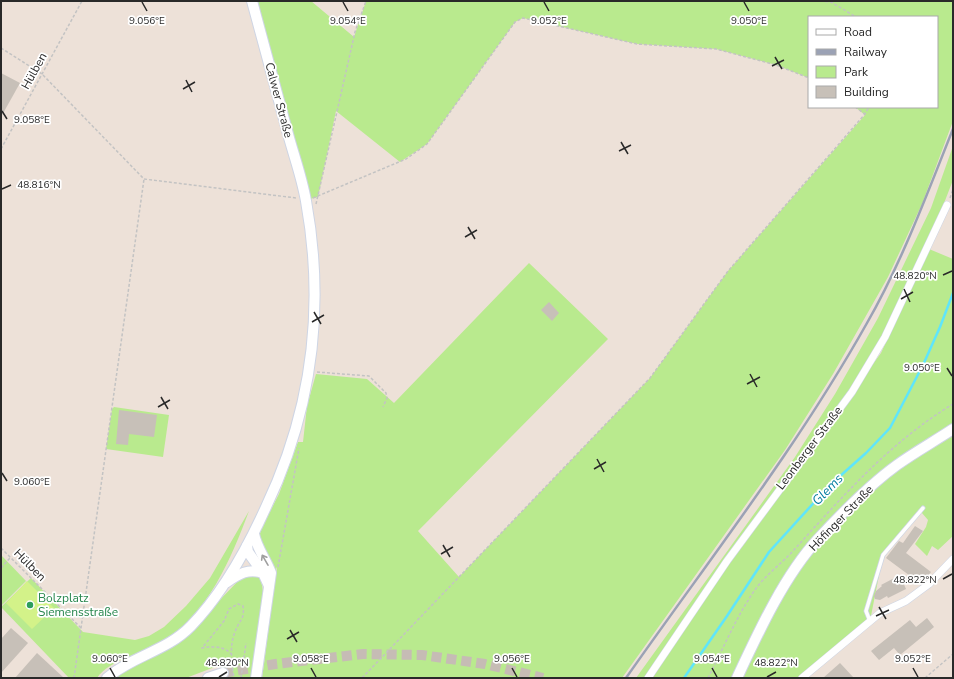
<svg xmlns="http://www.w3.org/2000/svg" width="954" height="679" font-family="'Nunito Sans',sans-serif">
<rect width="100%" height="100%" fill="#ede1d8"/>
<!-- green -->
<g fill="#b9ea8e">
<polygon points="252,1 311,1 354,37 366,1 953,1 953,121 922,204 888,277 833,374 785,450 622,678 262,678 277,567 274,573 259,539 261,529 279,494 298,442 303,442 307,406 316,374 367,379 394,403 529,263 608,339 418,531 459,577 650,378 728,271 865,115 855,107 937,107 937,17 809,17 809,78 776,65 716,49 637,44 523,18 515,22 427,144 400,162 336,111 318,197 306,200"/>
<polygon points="953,146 953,180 941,211 884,335 850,390 806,448 740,545 881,353 929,249 953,259 953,536 938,550 932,546 927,556 915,544 926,527 928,520 922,513 923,509 883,555 870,621 802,678 636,678 795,457 835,394 878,318 931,208"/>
<polygon points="114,407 169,415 163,457 106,449 112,409"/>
<path d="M 249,511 C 231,559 208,614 163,641 C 144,653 110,659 97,678 L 69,678 L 1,607 L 31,578 L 83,632 L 135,640 L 149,636 L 164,627 L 186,606 L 210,578 Z"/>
<polygon points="1,555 26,581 1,606"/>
<polygon points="247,576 258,576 261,580 263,591 251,678 223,678 220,665 186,678 115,678 118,674 185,636 241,578"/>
</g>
<!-- pitch -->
<polygon fill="#d3f289" points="27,581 54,608 32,629 6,603"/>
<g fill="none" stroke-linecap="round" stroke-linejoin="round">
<!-- stream -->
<polyline stroke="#5fe5fb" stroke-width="2.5" points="684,678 727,616 769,552 830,485 866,453 890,428 923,365 940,327 953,293"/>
</g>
<!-- building -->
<g fill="#c7c0b8">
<polygon points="1,73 20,83 1,117"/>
<polygon points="549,302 559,313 552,321 541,310"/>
<polygon points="119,410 157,415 154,437 129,434 128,445 116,444"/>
<polygon points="915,526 923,531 906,553 931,572 921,584 886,558 899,541 903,543"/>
<polygon points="900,575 906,589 888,598 887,596 880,600 875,599 874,596 876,591 882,586 881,585"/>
<polygon points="927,618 934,627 900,655 894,648 879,660 871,651 910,620 916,627"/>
<polygon points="11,628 28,643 1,673 1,639"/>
<polygon points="37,653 64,678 15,678"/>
<polygon points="840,663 854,678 823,678"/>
</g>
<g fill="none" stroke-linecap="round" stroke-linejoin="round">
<!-- secondary-tunnel -->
<polyline stroke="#c6bcb5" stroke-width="10" stroke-dasharray="10 5" stroke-linecap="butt" points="223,673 275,664 363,654 422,655 485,664 543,678"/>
<defs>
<polyline id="lane" points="870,621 866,611 883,555 923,508"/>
<g id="street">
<polyline points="648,678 727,561 852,392 885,337 947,205"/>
<polyline points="802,678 880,613 906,601 929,584 953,559"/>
</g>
<g id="secondary">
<path d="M 254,534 C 257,549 266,559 271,573 L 256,678"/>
<polyline points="247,546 248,552 263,573"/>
<path d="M 227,582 C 239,574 248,568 263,573 L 269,586"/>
<path d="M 107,678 C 132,656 167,651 191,626 C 223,593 247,549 266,507 C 312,410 325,306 306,201 C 302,178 294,156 288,134 C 276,90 264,45 252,1"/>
<polyline points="208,678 223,673"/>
<path d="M 737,678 C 758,633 784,576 818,539 C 842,513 868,486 897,465 C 915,452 935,441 953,429"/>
</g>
</defs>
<!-- lane casing -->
<use href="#lane" stroke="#ced5e4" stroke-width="5"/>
<!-- street casing -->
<use href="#street" stroke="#ced5e4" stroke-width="8"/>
<!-- secondary casing -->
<use href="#secondary" stroke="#ced5e4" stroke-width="12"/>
<!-- path -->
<g stroke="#c3c3c3" stroke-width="1.5" stroke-dasharray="3 2" stroke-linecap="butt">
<polyline points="820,1 831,2 856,17"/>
<polyline points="1,48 42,74 144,179 296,198"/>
<polyline points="855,107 865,114"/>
<polyline points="1,149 82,1"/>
<polyline points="313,198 406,159 427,144 515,22 523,18 637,44 716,49 776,65 809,78"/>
<polyline points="950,198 953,189"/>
<polyline points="316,204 355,32 366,1"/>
<polyline points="317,372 369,376 386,393 387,398 383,407"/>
<polyline points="1,548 81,628"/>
<polyline points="278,567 299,448"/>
<polyline points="1,568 10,558"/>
<path d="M 232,655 C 225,646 213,646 202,648 L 224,621 L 229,609 L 238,604 L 243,606 C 245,620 239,620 235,632 C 229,646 232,664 234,678"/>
<polyline points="74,678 144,179"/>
<polyline points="241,678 246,643"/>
<polyline points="362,678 650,378 728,271 865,114 869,107"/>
<path d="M 708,678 C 723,649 738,613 757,587 C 767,574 782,563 793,551 C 842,497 890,442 953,404"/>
<polyline points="925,678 953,654"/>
</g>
<!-- lane -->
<use href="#lane" stroke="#fff" stroke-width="3.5"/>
<!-- street -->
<use href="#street" stroke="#fff" stroke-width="7"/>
<!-- secondary -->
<use href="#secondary" stroke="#fff" stroke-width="10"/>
<!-- rail -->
<path stroke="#9ba2b5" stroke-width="2.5" d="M 626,678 C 708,561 797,448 867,323 C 902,262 927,194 953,129"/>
</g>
<!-- one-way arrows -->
<defs><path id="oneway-shaft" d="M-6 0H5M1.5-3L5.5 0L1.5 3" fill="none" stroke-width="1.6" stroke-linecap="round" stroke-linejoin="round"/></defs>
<use stroke="#9f9f9f" href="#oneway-shaft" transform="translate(265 560) rotate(-120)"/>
<!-- ticks -->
<path fill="none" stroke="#292929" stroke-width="1.5" d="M 142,2 L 147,11M 343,2 L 348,11M 544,2 L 549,11M 744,2 L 749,11M 775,57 L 782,69M 772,66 L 784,60M 186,80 L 192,92M 183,89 L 195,82M 2,111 L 7,119M 621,142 L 628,154M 619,151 L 631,145M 2,189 L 11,185M 468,227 L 475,239M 465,237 L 477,230M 943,275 L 952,271M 904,289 L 910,302M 901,299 L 913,292M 314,312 L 321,324M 312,322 L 324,315M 947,368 L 952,376M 750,374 L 757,387M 747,384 L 760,377M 161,397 L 168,409M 158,407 L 170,400M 597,459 L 604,472M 594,469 L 606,462M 2,473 L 7,481M 443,545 L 450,557M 441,554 L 453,547M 943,579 L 952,574M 879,607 L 886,619M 876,616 L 889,610M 290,630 L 297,642M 287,639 L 299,632M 110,668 L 115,677M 311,668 L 316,677M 512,668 L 517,677M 712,668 L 717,677M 913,668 L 918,677M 219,677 L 227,672M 767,677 L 776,672"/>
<!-- markers -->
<circle fill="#2e9e5b" stroke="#fff" stroke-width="1.5" cx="30" cy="605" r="4"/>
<g text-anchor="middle" stroke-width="3.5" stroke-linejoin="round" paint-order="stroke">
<!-- street labels -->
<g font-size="12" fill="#292929" stroke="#fff">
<text transform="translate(34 71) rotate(-61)" y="4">Hülben</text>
<text transform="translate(279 100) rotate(75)" y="4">Calwer Straße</text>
<text transform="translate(809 448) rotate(-53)" y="4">Leonberger Straße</text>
<text transform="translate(841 518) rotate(-46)" y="4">Höfinger Straße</text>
<text transform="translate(30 565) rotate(45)" y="4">Hülben</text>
</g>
<!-- leisure labels -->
<g font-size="12" fill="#27864d" stroke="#fff" text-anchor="start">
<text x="38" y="602">Bolzplatz<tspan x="38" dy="14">Siemensstraße</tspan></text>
</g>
<!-- water labels -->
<g font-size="13" font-style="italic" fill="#017b9e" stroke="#fff">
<text transform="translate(827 489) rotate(-46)" y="5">Glems</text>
</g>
</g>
<g font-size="10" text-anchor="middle" fill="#292929" stroke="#fff" stroke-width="3.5" stroke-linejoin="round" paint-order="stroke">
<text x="147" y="24">9.056°E</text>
<text x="348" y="24">9.054°E</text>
<text x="549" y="24">9.052°E</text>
<text x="749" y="24">9.050°E</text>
<text x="32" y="123">9.058°E</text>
<text x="39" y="188">48.816°N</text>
<text x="915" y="279">48.820°N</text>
<text x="922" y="371">9.050°E</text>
<text x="32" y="485">9.060°E</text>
<text x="915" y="583">48.822°N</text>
<text x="110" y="662">9.060°E</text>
<text x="311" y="662">9.058°E</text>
<text x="512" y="662">9.056°E</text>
<text x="712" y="662">9.054°E</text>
<text x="913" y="662">9.052°E</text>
<text x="227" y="666">48.820°N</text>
<text x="776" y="666">48.822°N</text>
</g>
<!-- border -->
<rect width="954" height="679" fill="none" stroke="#292929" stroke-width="4"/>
<!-- legend -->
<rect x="808" y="16" width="130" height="92" fill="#ffffff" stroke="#a9a9a9"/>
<rect x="816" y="29" width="20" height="6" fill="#ffffff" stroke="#a9a9a9"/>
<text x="844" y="36" font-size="12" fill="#292929">Road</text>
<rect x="816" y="49" width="20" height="6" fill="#9ba2b5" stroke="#a9a9a9"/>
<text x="844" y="56" font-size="12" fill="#292929">Railway</text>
<rect x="816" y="66" width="20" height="12" fill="#b9ea8e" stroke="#a9a9a9"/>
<text x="844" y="76" font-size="12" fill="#292929">Park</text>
<rect x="816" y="86" width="20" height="12" fill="#c7c0b8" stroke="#a9a9a9"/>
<text x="844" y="96" font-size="12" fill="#292929">Building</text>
</svg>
